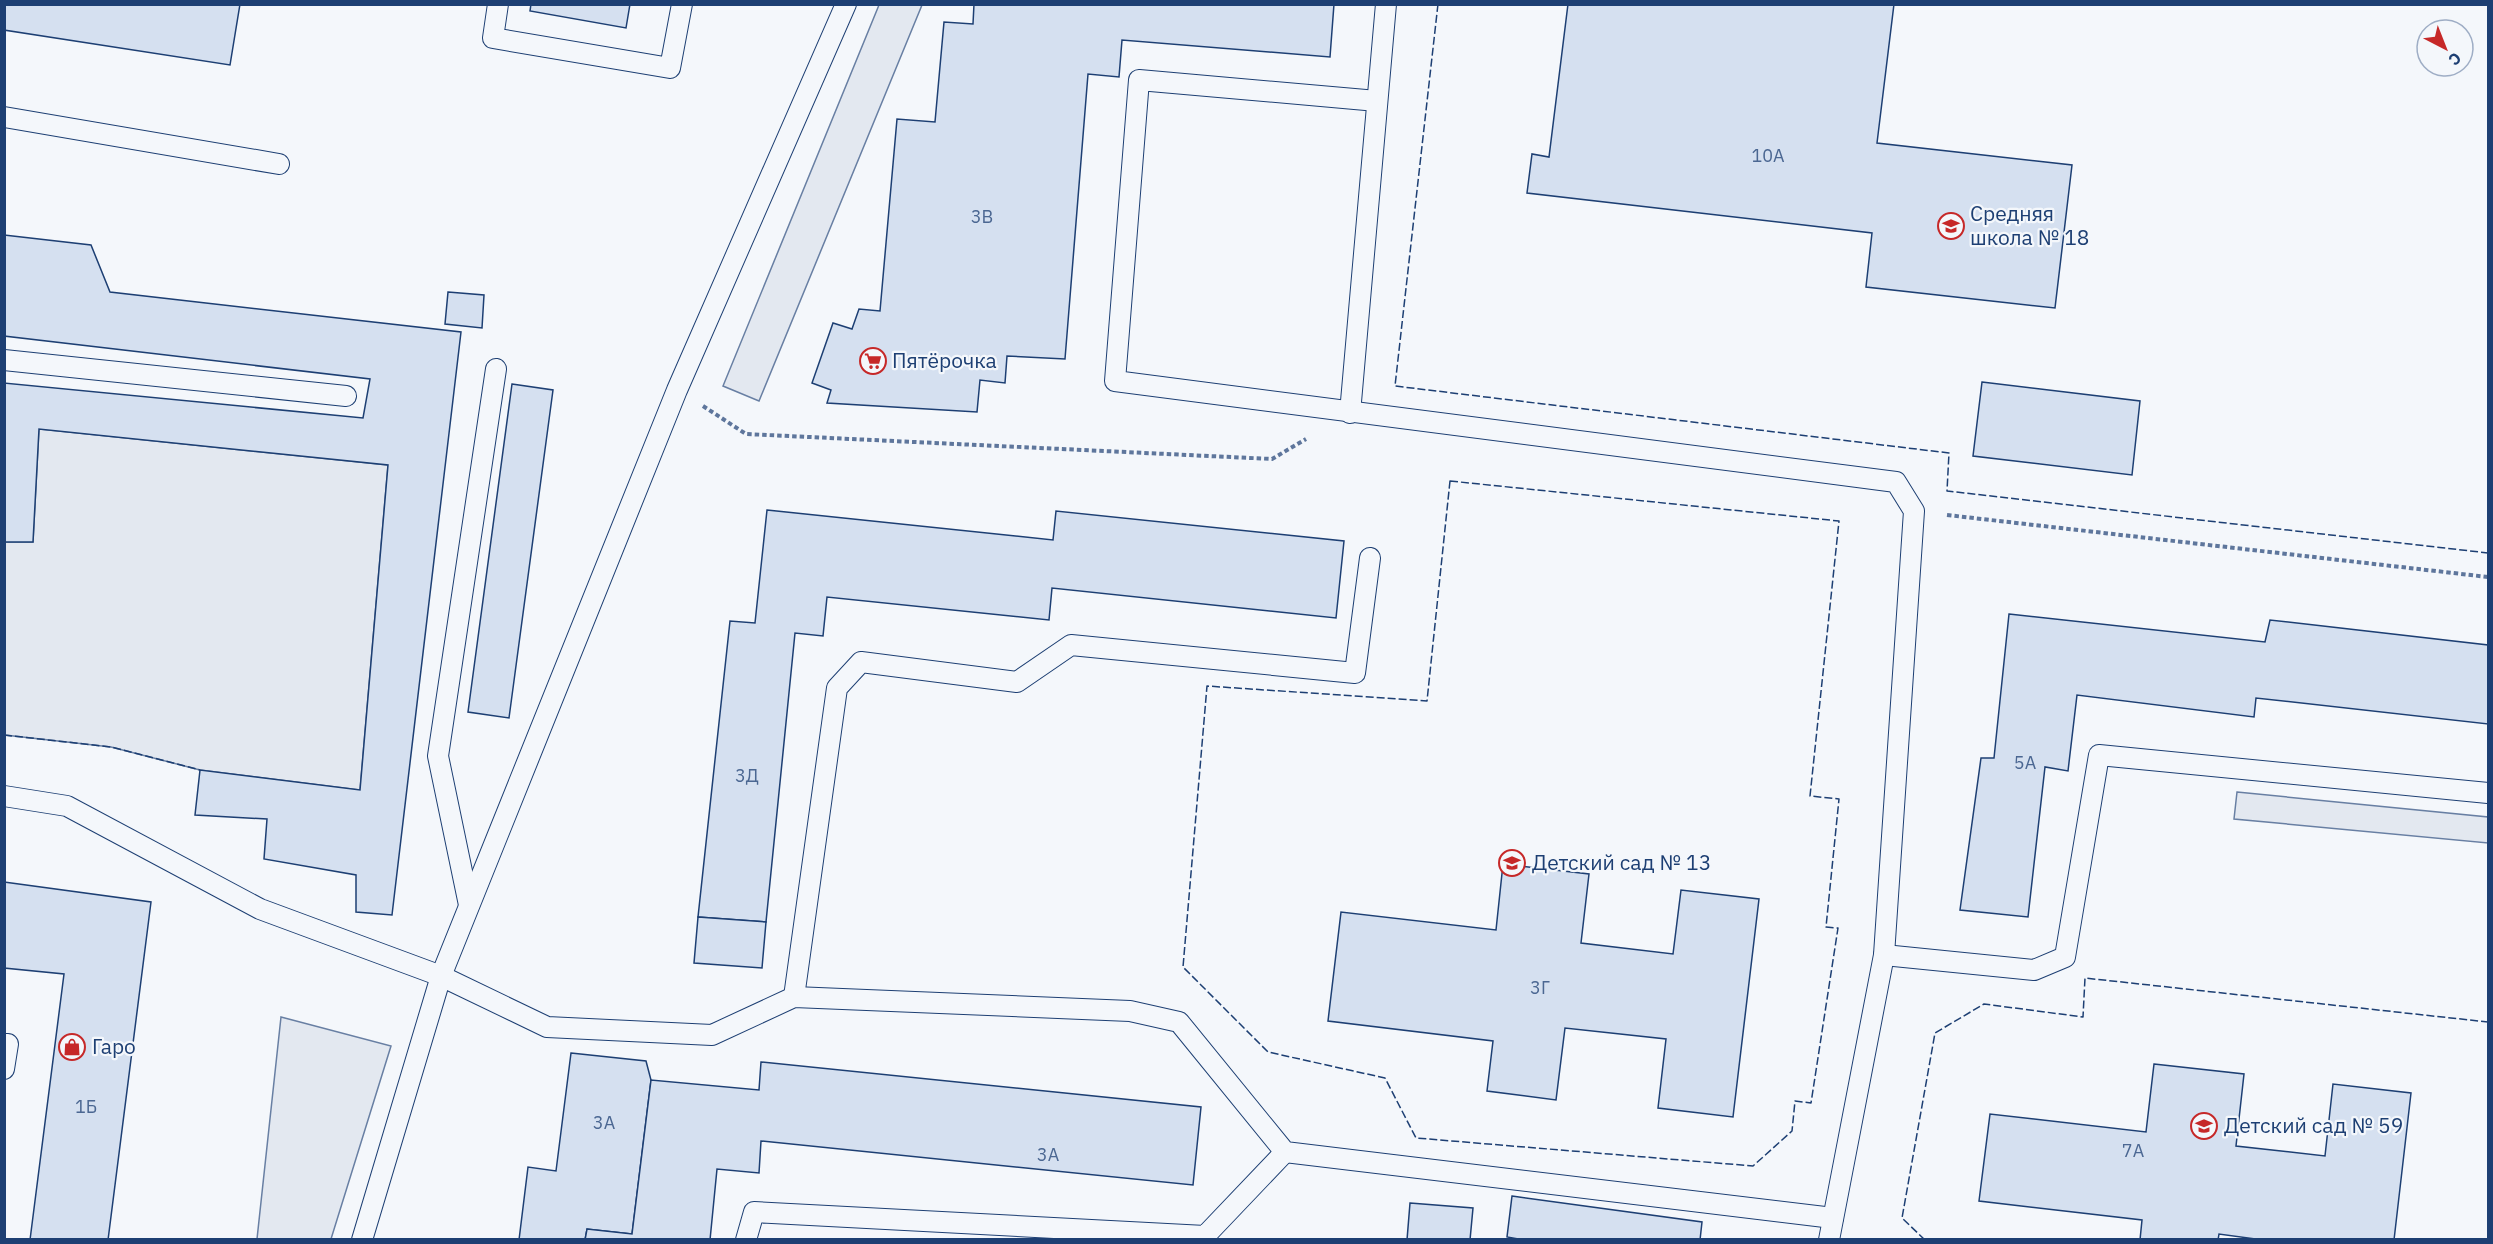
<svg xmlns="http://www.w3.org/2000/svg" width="2493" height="1244" font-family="'IBM Plex Sans',sans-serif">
<rect width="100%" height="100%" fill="#f4f7fb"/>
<!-- parking -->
<g fill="#e3e8f0" stroke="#687fa3" stroke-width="1.5">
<polygon points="879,5 922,5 759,401 723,386"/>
<polygon points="39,429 388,465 360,790 200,770 111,747 5,735 5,542 33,542"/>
<polygon points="2237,792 2488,817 2488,843 2234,819"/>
<polygon points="281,1017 391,1046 331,1239 257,1239"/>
</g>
<!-- building -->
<g fill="#d5e0f0" stroke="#1d3f73" stroke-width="1.5">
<polygon points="4,4 240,4 230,65 4,30"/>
<polygon points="531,4 630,4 626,28 530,11"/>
<polygon points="974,4 1334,4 1330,57 1122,40 1119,77 1088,74 1065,359 1007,356 1005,383 980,380 977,412 827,403 831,390 812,383 833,323 852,329 859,309 880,311 897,119 935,122 944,22 973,24"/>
<polygon points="1568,4 1894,4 1877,143 2072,165 2055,308 1866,287 1872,233 1527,193 1532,154 1549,157"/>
<polygon points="4,235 91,245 110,292 461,332 392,915 356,912 356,875 264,859 267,819 195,815 200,770 360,790 388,465 39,429 33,542 4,542 4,383 363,418 370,379 4,336"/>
<polygon points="448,292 484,295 482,328 445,324"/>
<polygon points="1982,382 2140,401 2132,475 1973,456"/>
<polygon points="512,384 553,390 509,718 468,712"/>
<polygon points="767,510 1053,540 1056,511 1344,541 1336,618 1052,588 1049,620 827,597 823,636 795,633 766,922 698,917 730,621 755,623"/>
<polygon points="2009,614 2265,642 2270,620 2488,645 2488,724 2256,698 2254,717 2077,695 2068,771 2045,767 2028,917 1960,910 1981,758 1994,758"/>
<polygon points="1503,864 1589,874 1581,943 1673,954 1681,890 1759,899 1733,1117 1658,1108 1666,1039 1565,1028 1556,1100 1487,1091 1493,1041 1328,1021 1341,912 1496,930"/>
<polygon points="4,882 151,902 108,1240 30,1240 64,974 4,968"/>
<polygon points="698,917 766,922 762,968 694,963"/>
<polygon points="571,1053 646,1061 651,1080 632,1234 587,1229 585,1240 519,1240 528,1167 556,1171"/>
<polygon points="761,1062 1201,1107 1193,1185 761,1141 759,1173 717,1169 710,1240 585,1240 587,1229 632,1234 651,1080 759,1090"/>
<polygon points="2154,1064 2244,1074 2236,1146 2325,1156 2333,1084 2411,1093 2394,1240 2263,1240 2219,1234 2218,1240 2140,1240 2142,1220 1979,1201 1990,1114 2146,1132"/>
<polygon points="1512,1196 1702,1222 1700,1240 1524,1240 1507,1237"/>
<polygon points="1410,1203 1473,1208 1470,1240 1407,1240"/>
</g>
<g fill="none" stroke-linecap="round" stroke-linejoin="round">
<defs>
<g id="service">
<polyline points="498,4 493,38 670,68 682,4"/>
<polyline points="1377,101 1139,80 1115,381 1896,482 1914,511 1884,955 1829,1240"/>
<polyline points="4,117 279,164"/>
<polyline points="4,360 346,396"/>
<polyline points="1350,413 1386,4"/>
<polyline points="4,796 67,806 260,909 441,976 547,1027 712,1035 794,997 1130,1011 1179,1022 1285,1152 1833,1218"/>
<polyline points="469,905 438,756 496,369"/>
<polyline points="1884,955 2034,970 2065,957 2099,755 2488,793"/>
<polyline points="794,997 837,688 861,662 1017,682 1071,645 1355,673 1370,558"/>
<polyline points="4,1044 8,1044 4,1069"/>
<polyline points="362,1240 441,976 677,390 846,4"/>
<polyline points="746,1240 754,1212 1205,1236 1285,1152"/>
</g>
</defs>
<!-- service casing -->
<use href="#service" stroke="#1d3f73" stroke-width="22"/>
<!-- path -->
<g stroke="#5e769c" stroke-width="4" stroke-dasharray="4.5 3" stroke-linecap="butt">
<polyline points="703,406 746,434 1272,459 1306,439"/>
<polyline points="1947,515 2488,577"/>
</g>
<!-- service -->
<use href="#service" stroke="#f4f7fb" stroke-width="20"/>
<!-- fence -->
<g stroke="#1d3f73" stroke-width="1.5" stroke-dasharray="8 3" stroke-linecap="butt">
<polyline points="1438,4 1395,386 1949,453 1947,491 2488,553"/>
<polygon points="1450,481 1839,521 1810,796 1839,799 1826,927 1838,928 1811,1103 1795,1101 1792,1131 1753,1166 1416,1138 1385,1078 1268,1052 1183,967 1207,686 1427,701"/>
<polyline points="4,735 111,747 200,770"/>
<polyline points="1925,1240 1902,1218 1935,1033 1984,1004 2083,1017 2085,978 2488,1022"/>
</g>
</g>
<!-- icons -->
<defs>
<symbol id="school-ring" viewBox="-11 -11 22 22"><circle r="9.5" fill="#f4f7fb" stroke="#c62828" stroke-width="1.5"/><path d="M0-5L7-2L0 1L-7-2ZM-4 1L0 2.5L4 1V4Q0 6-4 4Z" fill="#c62828"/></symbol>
<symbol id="supermarket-ring" viewBox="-11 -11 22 22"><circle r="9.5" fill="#f4f7fb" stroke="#c62828" stroke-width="1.5"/><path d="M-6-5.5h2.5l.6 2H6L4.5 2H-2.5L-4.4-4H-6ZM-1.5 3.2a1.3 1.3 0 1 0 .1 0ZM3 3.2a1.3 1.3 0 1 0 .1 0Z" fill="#c62828"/></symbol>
<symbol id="shop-ring" viewBox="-11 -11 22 22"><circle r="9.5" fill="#f4f7fb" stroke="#c62828" stroke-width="1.5"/><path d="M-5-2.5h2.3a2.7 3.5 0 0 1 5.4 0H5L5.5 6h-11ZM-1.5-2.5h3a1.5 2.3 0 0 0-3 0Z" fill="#c62828"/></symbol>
</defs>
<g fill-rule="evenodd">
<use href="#school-ring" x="1936" y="211" width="30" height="30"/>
<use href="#supermarket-ring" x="858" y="346" width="30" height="30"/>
<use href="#school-ring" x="1497" y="848" width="30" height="30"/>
<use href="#shop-ring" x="57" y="1032" width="30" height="30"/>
<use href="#school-ring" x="2189" y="1111" width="30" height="30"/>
</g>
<g text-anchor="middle" stroke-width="4.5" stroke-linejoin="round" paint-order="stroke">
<!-- number labels -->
<g font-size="18" fill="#4b6792">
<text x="1768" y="162">10А</text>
<text x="982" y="223">3В</text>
<text x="2025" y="769">5А</text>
<text x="747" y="782">3Д</text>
<text x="1540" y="994">3Г</text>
<text x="86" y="1113">1Б</text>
<text x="604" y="1129">3А</text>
<text x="2133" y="1157">7А</text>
<text x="1048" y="1161">3А</text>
</g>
<!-- poi labels -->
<g font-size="21" fill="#1d3f73" stroke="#f4f7fb" text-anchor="start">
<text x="1970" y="221">Средняя<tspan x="1970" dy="24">школа № 18</tspan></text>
<text x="892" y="368">Пятёрочка</text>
<text x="1532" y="870">Детский сад № 13</text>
<text x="92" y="1054">Гаро</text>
<text x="2224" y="1133">Детский сад № 59</text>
</g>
</g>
<!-- border -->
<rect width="2493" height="1244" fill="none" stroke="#1d3f73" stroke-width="12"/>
<!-- north arrow -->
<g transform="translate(2445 48) rotate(138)"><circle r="28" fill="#f4f7fb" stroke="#9eadc5" stroke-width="1.5"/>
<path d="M0-4.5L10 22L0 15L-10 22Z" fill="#c62828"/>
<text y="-9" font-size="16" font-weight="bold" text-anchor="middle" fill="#1d3f73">С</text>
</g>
</svg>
